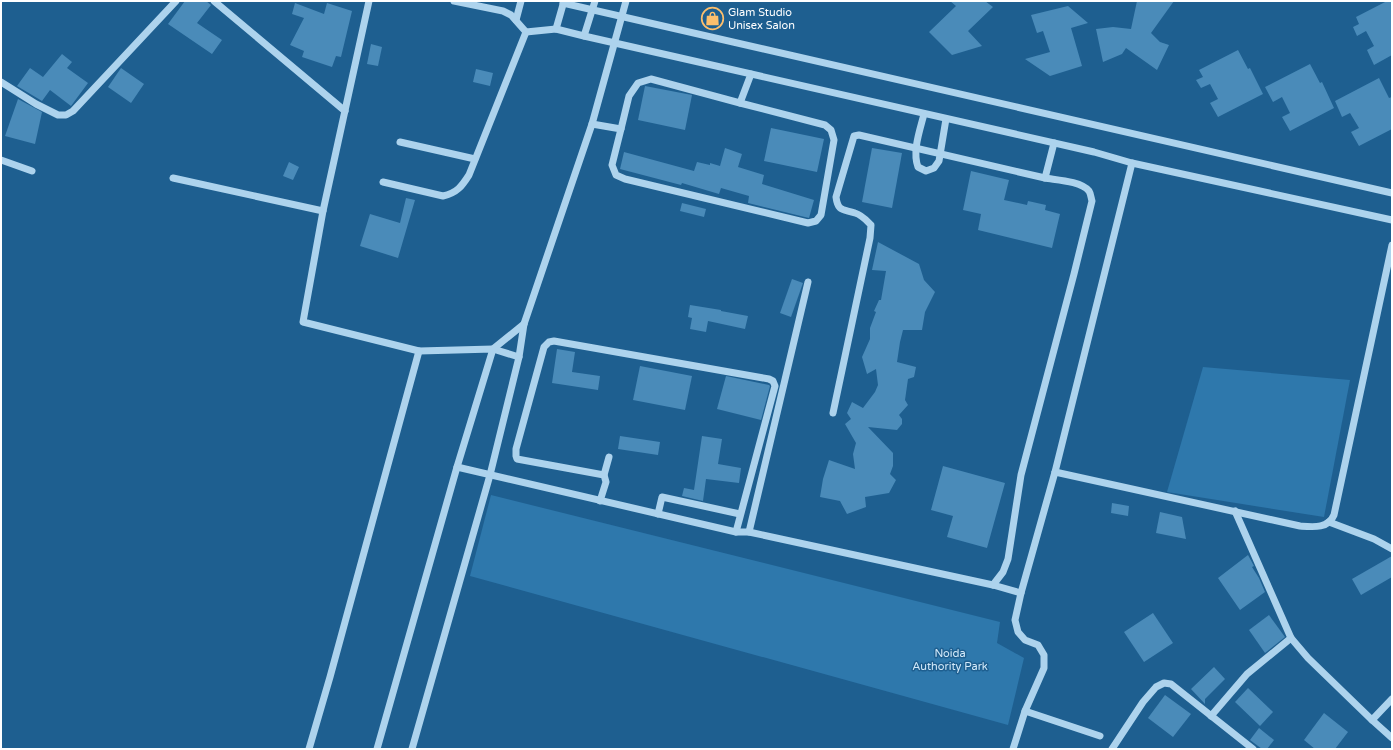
<svg xmlns="http://www.w3.org/2000/svg" width="1393" height="750" font-family="'Varela Round',sans-serif">
<rect width="100%" height="100%" fill="#1e5f90"/>
<!-- green -->
<g fill="#2e78ac">
<polygon points="1203,367 1350,380 1324,517 1167,492"/>
<polygon points="491,495 1000,622 997,643 1024,658 1008,725 470,576"/>
</g>
<!-- building -->
<g fill="#4a8bb9">
<polygon points="185,1 206,1 211,5 197,23 222,40 212,54 168,24"/>
<polygon points="950,1 985,1 993,7 968,31 982,46 952,55 929,32 956,6"/>
<polygon points="1137,1 1174,1 1151,33 1160,42 1169,45 1157,70 1126,48 1122,54 1103,62 1096,29 1113,27 1131,29"/>
<polygon points="1387,1 1392,1 1392,55 1374,65 1367,50 1374,46 1366,31 1357,36 1353,27 1359,24 1356,17"/>
<polygon points="295,3 324,14 327,3 352,11 341,57 336,56 332,67 302,57 304,51 290,45 304,18 292,14"/>
<polygon points="1068,6 1088,23 1071,28 1082,66 1050,76 1025,59 1050,52 1043,31 1037,33 1031,15"/>
<polygon points="371,44 382,47 378,66 367,64"/>
<polygon points="1238,50 1248,69 1250,68 1263,94 1218,117 1210,103 1218,99 1210,84 1201,88 1196,80 1203,77 1199,70"/>
<polygon points="62,54 72,62 67,68 88,83 71,106 50,90 42,101 17,86 30,68 43,77"/>
<polygon points="1310,64 1320,83 1322,82 1334,108 1290,131 1282,117 1290,113 1282,97 1273,102 1265,87"/>
<polygon points="121,68 144,84 131,103 108,87"/>
<polygon points="476,69 493,73 490,86 473,82"/>
<polygon points="1379,78 1389,98 1392,97 1392,129 1359,146 1351,132 1359,128 1350,113 1342,117 1335,101"/>
<polygon points="645,86 692,95 685,130 638,120"/>
<polygon points="18,99 42,112 35,144 5,136"/>
<polygon points="771,128 824,139 817,172 764,161"/>
<polygon points="725,148 742,154 738,167 764,175 762,184 814,200 809,218 748,203 749,196 721,188 719,194 682,183 681,185 620,169 624,152 694,171 697,162 710,165 710,163 720,166"/>
<polygon points="872,148 902,153 892,208 862,202"/>
<polygon points="289,162 299,167 293,180 283,176"/>
<polygon points="971,171 1009,180 1004,200 1027,205 1028,201 1046,205 1045,210 1060,214 1052,248 978,230 981,214 963,210"/>
<polygon points="406,198 415,200 398,258 360,246 370,214 400,223"/>
<polygon points="682,203 706,209 704,217 680,211"/>
<polygon points="878,242 919,264 924,280 935,292 925,312 922,330 903,330 900,342 897,362 916,367 914,377 908,379 905,400 908,405 899,415 902,419 902,424 897,430 868,427 893,453 893,466 890,474 896,480 889,493 865,497 866,507 847,514 840,501 820,497 823,479 829,460 855,469 853,454 856,443 845,424 851,419 847,413 852,402 863,408 875,392 878,385 876,369 867,374 862,357 870,339 870,328 876,312 874,311 879,300 881,300 886,271 872,270"/>
<polygon points="792,279 803,283 791,317 780,313"/>
<polygon points="690,305 721,310 721,311 748,316 745,329 708,321 706,332 690,329 692,318 688,317"/>
<polygon points="557,349 575,352 572,372 600,376 598,390 552,383"/>
<polygon points="640,366 692,376 685,410 633,400"/>
<polygon points="726,376 769,385 770,386 761,420 717,409"/>
<polygon points="620,436 660,442 658,455 618,449"/>
<polygon points="702,436 722,439 718,464 741,468 739,483 706,479 703,501 682,496 684,488 694,490"/>
<polygon points="943,466 1005,483 987,548 947,537 953,516 931,510"/>
<polygon points="1112,503 1129,506 1128,516 1111,513"/>
<polygon points="1160,512 1182,517 1186,539 1156,533"/>
<polygon points="1248,555 1254,566 1252,567 1259,578 1265,592 1240,610 1218,578"/>
<polygon points="1392,556 1392,577 1361,595 1352,579"/>
<polygon points="1153,613 1173,643 1144,662 1124,632"/>
<polygon points="1269,615 1285,637 1265,653 1249,630"/>
<polygon points="1214,667 1225,679 1205,699 1205,704 1191,689"/>
<polygon points="1248,688 1273,712 1260,726 1235,702"/>
<polygon points="1165,695 1191,714 1173,737 1148,718"/>
<polygon points="1324,713 1348,732 1335,749 1315,749 1304,740"/>
<polygon points="1259,728 1274,740 1267,749 1262,749 1250,740"/>
</g>
<g fill="none" stroke-linecap="round" stroke-linejoin="round">
<!-- minor -->
<g stroke="#add3ed" stroke-width="7">
<polyline points="214,1 345,111"/>
<polyline points="369,1 323,211 303,322 419,351 493,349 519,357"/>
<polyline points="454,1 503,11 511,15 526,32 556,29 584,36 1094,152 1132,163 1392,220"/>
<polyline points="563,3 1392,193"/>
<polyline points="516,20 521,1"/>
<polyline points="556,29 564,1"/>
<polyline points="584,36 595,1"/>
<polyline points="1,82 36,104 58,115 66,115 73,111 176,1"/>
<path d="M 924,114 C 920,130 912,151 918,167 L 926,171 L 934,168 L 939,161 L 946,119"/>
<polyline points="592,124 621,129 612,165 616,175 625,179 808,223 816,221 821,215 834,140 831,130 825,125 740,103 751,74"/>
<polyline points="621,129 629,96 638,83 651,79 740,103"/>
<polyline points="400,142 475,159"/>
<polyline points="1,160 32,171"/>
<polyline points="173,178 323,211"/>
<polyline points="1045,178 1054,143"/>
<path d="M 383,182 L 443,196 C 457,193 462,186 469,175 L 526,32"/>
<path d="M 833,413 L 870,238 L 871,225 C 866,220 862,215 855,213 C 843,209 838,212 836,197 L 854,136 L 859,135 L 1045,178 C 1056,180 1081,181 1089,191 C 1091,194 1091,198 1092,201 L 1074,274 L 1021,475 L 1008,559 L 1003,572 L 993,585"/>
<polyline points="457,467 736,532 749,532 993,585 1021,593"/>
<path d="M 1055,472 L 1300,526 C 1313,527 1328,529 1334,515 L 1392,245"/>
<polyline points="604,475 609,457"/>
<polyline points="600,501 606,482 604,475 517,459 516,456 516,449 544,347 549,342 554,341 769,379 773,381 775,386 736,532"/>
<polyline points="1235,511 1291,638 1308,658 1372,720 1392,738"/>
<polyline points="658,514 662,497 740,514"/>
<polyline points="1329,522 1374,539 1392,549"/>
<polyline points="749,532 808,282"/>
<polyline points="1025,711 1100,736"/>
<polyline points="1211,716 1247,674 1291,638"/>
<polyline points="1372,720 1392,699"/>
<polyline points="309,749 330,677 419,351"/>
<polyline points="377,749 457,467 493,349 524,324"/>
<polyline points="412,749 490,475 519,357 524,324 592,124 626,1"/>
<polyline points="1013,749 1025,711 1044,668 1044,655 1038,645 1025,640 1018,632 1015,620 1021,593 1055,472 1132,163"/>
<polyline points="1112,749 1143,702 1156,687 1164,683 1171,684 1253,749"/>
</g>
</g>
<!-- icons -->
<defs>
<symbol id="shop-ring" viewBox="-11 -11 22 22"><circle r="9.5" fill="#1e5f90" stroke="#fdbf6c" stroke-width="1.5"/><path d="M-5-2.5h2.3a2.7 3.5 0 0 1 5.4 0H5L5.5 6h-11ZM-1.5-2.5h3a1.5 2.3 0 0 0-3 0Z" fill="#fdbf6c"/></symbol>
</defs>
<g fill-rule="evenodd">
<use href="#shop-ring" x="700" y="6" width="25" height="25"/>
</g>
<g text-anchor="middle" stroke-width="3" stroke-linejoin="round" paint-order="stroke">
<!-- poi labels -->
<g font-size="11" fill="#fff" stroke="#1e5f90" text-anchor="start">
<text x="728" y="16">Glam Studio<tspan x="728" dy="13">Unisex Salon</tspan></text>
</g>
<!-- park labels -->
<g font-size="11" fill="#d3eafa" stroke="#1e5f90">
<text x="950" y="657">Noida<tspan x="950" dy="13">Authority Park</tspan></text>
</g>
</g>
<!-- border -->
<rect width="1393" height="750" fill="none" stroke="#ffffff" stroke-width="4"/>
</svg>
